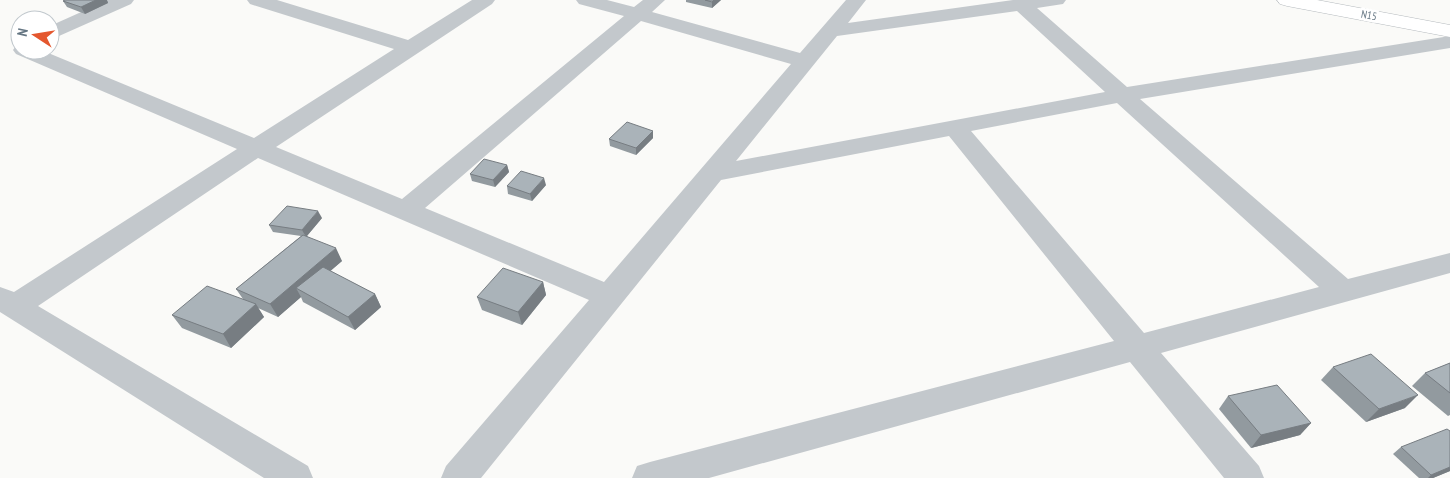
<svg xmlns="http://www.w3.org/2000/svg" width="1450" height="478" font-family="'PT Sans Narrow',sans-serif">
<rect width="100%" height="100%" fill="#fafaf8"/>
<g fill="none" stroke-linecap="round" stroke-linejoin="round">
<defs>
<polygon id="primary" points="1277,0 1317,0 1450,25 1450,37 1287,6 1280,4"/>
</defs>
<!-- primary casing -->
<use href="#primary" stroke="#b5babe" stroke-width="1"/>
<!-- street -->
<g fill="#c3c8cc" fill-rule="evenodd">
<polygon points="108,0 134,0 131,4 50,40 50,26"/>
<path d="M 247,0 L 277,0 L 408,40 L 472,0 L 495,0 L 492,4 L 276,147 L 402,199 L 624,16 L 579,4 L 576,0 L 607,0 L 634,7 L 643,0 L 665,0 L 652,12 L 800,53 L 846,0 L 866,0 L 848,23 L 1013,0 L 1066,0 L 1063,4 L 1037,8 L 1127,87 L 1450,36 L 1450,48 L 1140,99 L 1348,279 L 1450,253 L 1450,273 L 1161,353 L 1259,466 L 1264,478 L 1224,478 L 1130,362 L 709,478 L 632,478 L 637,466 L 650,462 L 1114,341 L 949,136 L 721,180 L 481,478 L 441,478 L 446,466 L 589,300 L 258,158 L 38,306 L 308,466 L 313,478 L 264,478 L 0,312 L 0,287 L 14,292 L 237,149 L 16,54 L 13,50 L 16,46 L 20,45 L 20,50 L 41,50 L 254,138 L 394,49 L 250,4 ZM 1017,11 L 1105,92 L 736,161 L 837,36 ZM 641,21 L 791,64 L 604,282 L 425,208 ZM 1117,103 L 1319,287 L 1144,333 L 971,131 Z"/>
</g>
<!-- primary -->
<use href="#primary" fill="#fff" fill-rule="evenodd"/>
</g>
<!-- wall -->
<g fill="#929a9f">
<polygon points="65,0 107,0 108,3 85,14 67,7 63,1"/>
<polygon points="686,0 721,0 712,8 686,2"/>
<polygon points="653,138 636,155 610,146 609,139"/>
<polygon points="507,165 509,172 495,187 472,181 470,174"/>
<polygon points="546,185 532,201 508,194 507,186"/>
<polygon points="322,218 307,236 342,261 330,271 375,294 381,307 355,330 303,302 301,297 278,317 258,308 264,317 231,348 182,328 172,315 243,299 236,289 301,236 273,232 269,225"/>
<polygon points="543,282 546,295 522,325 482,310 477,297"/>
<polygon points="1450,363 1450,415 1448,416 1412,386 1425,373"/>
<polygon points="1333,367 1405,408 1366,422 1321,380"/>
<polygon points="1228,396 1311,423 1300,435 1251,448 1219,409"/>
<polygon points="1450,431 1450,471 1433,478 1419,478 1393,454 1401,447"/>
</g>
<!-- shaded-wall -->
<g fill="#777d82">
<polygon points="96,0 107,0 108,3 85,14 81,7"/>
<polygon points="714,0 721,0 712,8 712,2"/>
<polygon points="653,131 653,138 636,155 636,148"/>
<polygon points="507,165 509,172 495,187 493,180"/>
<polygon points="544,178 546,185 532,201 530,194"/>
<polygon points="318,211 322,218 306,237 302,230"/>
<polygon points="336,248 342,261 305,293 296,288 301,297 278,317 270,304"/>
<polygon points="543,282 546,295 522,325 518,312"/>
<polygon points="375,294 381,307 355,330 348,317"/>
<polygon points="256,304 264,317 231,348 223,334"/>
<polygon points="1418,395 1405,408 1366,422 1379,409"/>
<polygon points="1311,423 1300,435 1251,448 1261,435"/>
<polygon points="1450,467 1450,471 1433,478 1428,478 1431,475"/>
</g>
<!-- building -->
<g fill="#aab3b9" stroke="#777d82">
<polygon points="65,0 96,0 81,7 63,1"/>
<polygon points="705,0 714,0 712,2"/>
<polygon points="627,122 653,131 636,148 609,139"/>
<polygon points="484,159 507,165 493,180 470,174"/>
<polygon points="521,171 544,178 530,194 507,186"/>
<polygon points="287,206 318,211 302,230 269,225"/>
<polygon points="303,235 336,248 270,304 236,289"/>
<polygon points="323,267 375,294 348,317 296,288"/>
<polygon points="503,268 543,282 518,312 477,297"/>
<polygon points="207,286 256,304 223,334 172,315"/>
<polygon points="1371,354 1418,395 1379,409 1333,367"/>
<polygon points="1450,363 1450,393 1425,373"/>
<polygon points="1277,385 1311,423 1261,435 1228,396"/>
<polygon points="1447,429 1450,431 1450,467 1431,475 1401,447"/>
</g>
<g text-anchor="middle" stroke-width="5" stroke-linejoin="round" paint-order="stroke">
<!-- far-street labels -->
<g font-size="11" fill="#657683" stroke="#fff">
<text transform="translate(1369 15) rotate(11)" y="4">N15</text>
</g>
</g>
<!-- north arrow -->
<g transform="translate(35 35) rotate(282)"><circle r="24" fill="#ffffff" stroke="#c1c8cd"/>
<path d="M0-4L9 19L0 12L-9 19Z" fill="#e4572e"/>
<text y="-8" font-size="14" font-weight="bold" text-anchor="middle" fill="#657683">N</text>
</g>
</svg>
